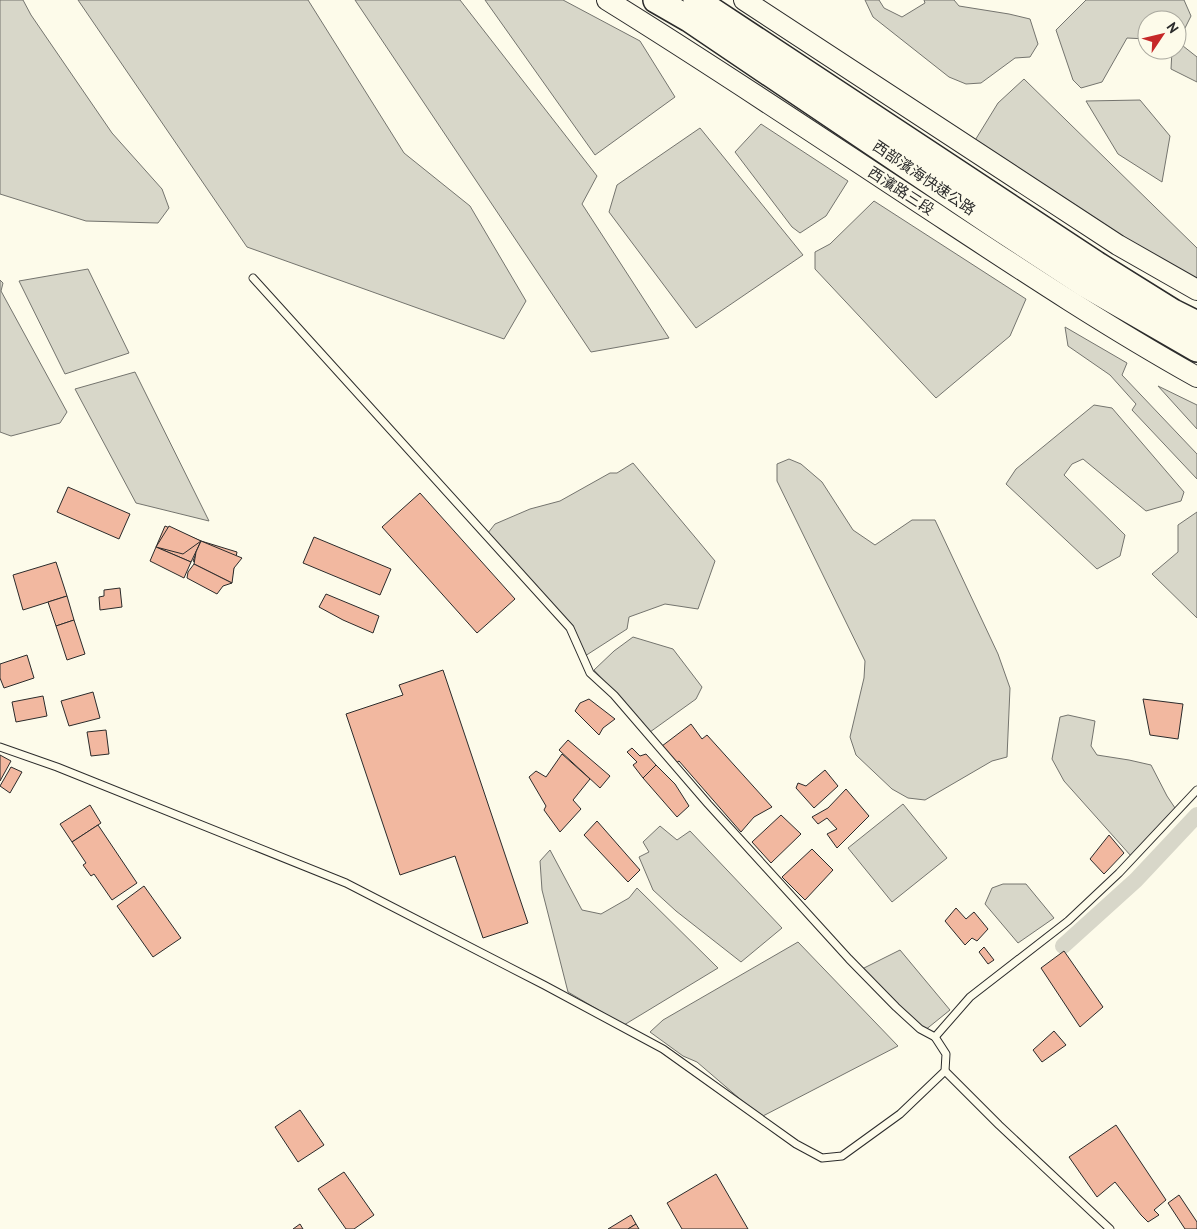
<svg xmlns="http://www.w3.org/2000/svg" width="1197" height="1229" font-family="'PT Sans','Noto Sans TC',sans-serif">
<rect width="100%" height="100%" fill="#fdfbea"/>
<!-- water -->
<g fill="#d8d7c9" stroke="#74746e">
<polygon points="0,0 23,0 31,15 112,133 162,189 169,208 158,223 86,221 0,194"/>
<polygon points="78,0 308,0 404,153 470,206 526,301 504,339 247,247"/>
<polygon points="355,0 460,0 597,176 582,204 669,338 591,352"/>
<polygon points="485,0 563,0 640,41 675,97 595,155"/>
<polygon points="865,0 879,0 884,8 902,17 925,3 924,0 954,0 959,6 1009,14 1030,19 1038,44 1030,57 1015,58 981,83 966,84 949,77 873,17"/>
<polygon points="1086,0 1184,0 1191,16 1178,42 1197,57 1197,82 1171,69 1172,50 1177,50 1177,20 1147,20 1147,39 1127,38 1102,82 1081,88 1073,80 1056,30"/>
<polygon points="1024,79 1197,248 1197,292 974,142 998,103"/>
<polygon points="1140,100 1170,136 1162,182 1118,154 1086,101"/>
<polygon points="761,124 848,181 826,216 800,233 792,227 735,152"/>
<polygon points="700,128 803,255 696,328 609,212 617,185"/>
<polygon points="874,201 1026,299 1010,336 936,398 815,269 815,252 830,244"/>
<polygon points="88,269 129,353 65,374 19,281"/>
<polygon points="0,280 3,283 1,291 67,412 60,423 11,436 0,432"/>
<polygon points="1065,327 1127,363 1122,375 1197,454 1197,479 1132,410 1136,404 1110,375 1068,346"/>
<polygon points="135,372 209,521 136,503 75,389"/>
<polygon points="1158,386 1197,405 1197,429"/>
<polygon points="1094,405 1112,408 1184,492 1181,501 1146,511 1083,459 1072,464 1064,475 1125,535 1120,556 1097,569 1006,484 1016,469"/>
<polygon points="789,459 801,464 822,482 853,530 875,545 912,520 935,520 998,654 1010,688 1007,757 992,761 925,800 908,798 892,789 856,755 850,737 864,678 865,661 777,481 777,464"/>
<polygon points="633,463 715,561 698,609 665,604 629,617 627,629 585,656 575,638 484,538 495,524 530,509 560,501 610,473 617,473"/>
<polygon points="1197,512 1197,618 1152,574 1178,552 1178,525"/>
<polygon points="633,637 673,649 702,687 696,699 650,732 594,670 614,651"/>
<polygon points="1068,715 1095,721 1091,746 1097,755 1129,760 1151,765 1167,796 1175,808 1171,818 1131,856 1064,781 1052,759 1060,717"/>
<polygon points="903,804 947,858 892,902 848,848"/>
<polygon points="660,826 677,840 690,831 782,928 741,962 676,911 653,890 639,857 649,852 643,842"/>
<polygon points="550,850 582,910 601,914 629,898 637,888 718,968 624,1025 568,992 542,890 540,861"/>
<polygon points="1003,884 1026,884 1054,918 1018,943 985,904 992,888"/>
<polygon points="798,942 898,1046 761,1117 697,1062 683,1056 650,1032 663,1020"/>
<polygon points="900,950 950,1010 924,1031 862,969"/>
</g>
<g fill="none" stroke-linecap="round" stroke-linejoin="round">
<!-- canal -->
<polyline stroke="#d8d7c9" stroke-width="16" points="1063,946 1136,880 1197,815"/>
</g>
<!-- building -->
<g fill="#f2b8a0" stroke="#2b2b2b">
<polygon points="68,487 130,514 119,539 57,512"/>
<polygon points="420,493 515,599 477,633 382,527"/>
<polygon points="165,526 201,541 191,562 156,547"/>
<polygon points="169,526 201,541 183,554 156,547"/>
<polygon points="314,537 391,569 380,595 303,563"/>
<polygon points="201,541 237,552 231,582 193,561"/>
<polygon points="201,541 242,558 234,568 232,583 194,564 196,552"/>
<polygon points="156,547 191,562 184,578 150,561"/>
<polygon points="56,562 67,596 23,610 13,575"/>
<polygon points="194,564 232,583 223,586 217,594 187,578 188,572"/>
<polygon points="120,588 122,607 100,610 99,597 104,596 104,590"/>
<polygon points="326,594 379,616 373,633 343,620 319,607"/>
<polygon points="67,596 74,620 56,626 48,602"/>
<polygon points="74,620 85,654 67,660 56,626"/>
<polygon points="27,655 34,678 4,688 0,678 0,664"/>
<polygon points="443,670 528,923 483,938 455,856 400,875 346,714 403,695 399,685"/>
<polygon points="93,692 100,718 69,726 61,701"/>
<polygon points="43,696 47,716 16,722 12,702"/>
<polygon points="589,699 615,719 603,728 599,735 575,711 580,703"/>
<polygon points="1143,699 1183,704 1178,739 1150,735"/>
<polygon points="691,724 702,739 707,735 772,807 754,817 741,832 679,761 676,763 662,746"/>
<polygon points="106,730 109,754 91,756 87,732"/>
<polygon points="568,740 610,776 600,788 559,750"/>
<polygon points="632,748 640,756 646,754 656,765 643,778 633,765 637,762 627,752"/>
<polygon points="562,754 590,779 573,800 581,809 560,832 544,810 546,806 529,777 536,771 546,777"/>
<polygon points="0,755 11,761 0,781"/>
<polygon points="656,765 675,784 689,806 677,817 643,778"/>
<polygon points="11,767 22,772 10,793 0,786"/>
<polygon points="825,770 838,786 814,808 796,788 798,783 806,786"/>
<polygon points="846,789 869,816 837,848 827,834 837,829 827,818 818,824 812,817 828,808"/>
<polygon points="90,805 101,823 72,842 60,824"/>
<polygon points="781,815 801,834 771,863 752,842"/>
<polygon points="597,821 640,870 628,882 584,835"/>
<polygon points="98,825 137,883 112,900 94,874 91,876 83,865 86,863 72,842"/>
<polygon points="1109,835 1124,853 1104,874 1090,859"/>
<polygon points="812,849 833,870 805,900 782,877"/>
<polygon points="144,886 181,938 153,957 117,906"/>
<polygon points="956,908 966,919 974,912 988,929 977,941 972,938 965,945 945,921"/>
<polygon points="984,947 994,960 988,964 979,952"/>
<polygon points="1064,951 1103,1007 1080,1027 1041,968"/>
<polygon points="1054,1031 1066,1045 1042,1062 1033,1050"/>
<polygon points="300,1110 324,1145 298,1162 275,1127"/>
<polygon points="1116,1125 1166,1200 1154,1210 1159,1215 1148,1222 1141,1215 1115,1182 1097,1197 1069,1157"/>
<polygon points="344,1172 374,1215 354,1229 346,1229 318,1189"/>
<polygon points="716,1174 748,1229 682,1229 667,1203"/>
<polygon points="1179,1195 1197,1222 1197,1229 1185,1229 1168,1203"/>
<polygon points="631,1215 636,1224 628,1229 608,1229"/>
<polygon points="300,1224 303,1229 293,1229"/>
<polygon points="636,1224 639,1229 628,1229"/>
</g>
<g fill="none" stroke-linecap="round" stroke-linejoin="round">
<defs>
<g id="lane">
<polyline points="0,747 57,767 346,883 544,985 663,1049 796,1144 822,1158 842,1156 900,1114 945,1071 946,1054 935,1037 920,1029 896,1007 849,959 708,804 614,695 590,673 570,628 253,278"/>
<polyline points="935,1037 970,997 1068,921 1119,873 1197,790"/>
<polyline points="945,1071 999,1125 1110,1229"/>
</g>
<g id="secondary">
<path d="M 607,0 C 722,71 834,147 947,221 C 1029,275 1111,329 1197,377"/>
<polyline points="744,0 1118,245 1197,290"/>
</g>
<g id="highway">
<polyline points="656,0 689,19 993,224 1086,285 1197,349"/>
<polyline points="696,0 1096,264 1173,312 1197,324"/>
</g>
</defs>
<!-- lane casing -->
<use href="#lane" stroke="#2b2b2b" stroke-width="9"/>
<!-- secondary casing -->
<use href="#secondary" stroke="#2b2b2b" stroke-width="22"/>
<!-- highway casing -->
<use href="#highway" stroke="#2b2b2b" stroke-width="28"/>
<!-- lane -->
<use href="#lane" stroke="#fdfbea" stroke-width="7"/>
<!-- secondary -->
<use href="#secondary" stroke="#fdfbea" stroke-width="20"/>
<!-- highway -->
<use href="#highway" stroke="#fdfbea" stroke-width="25"/>
</g>
<g text-anchor="middle" stroke-width="4" stroke-linejoin="round" paint-order="stroke">
<!-- street labels -->
<g font-size="15" fill="#2b2b2b" stroke="#fdfbea">
<text transform="translate(924 178) rotate(34)" y="5">西部濱海快速公路</text>
<text transform="translate(901 191) rotate(33)" y="5">西濱路三段</text>
</g>
</g>
<!-- north arrow -->
<g transform="translate(1162 35) rotate(55)"><circle r="24" fill="#fdfbea" stroke="#a9a89e"/>
<path d="M0-4L9 19L0 12L-9 19Z" fill="#c62828"/>
<text y="-8" font-size="14" font-weight="bold" text-anchor="middle" fill="#2b2b2b">N</text>
</g>
</svg>
